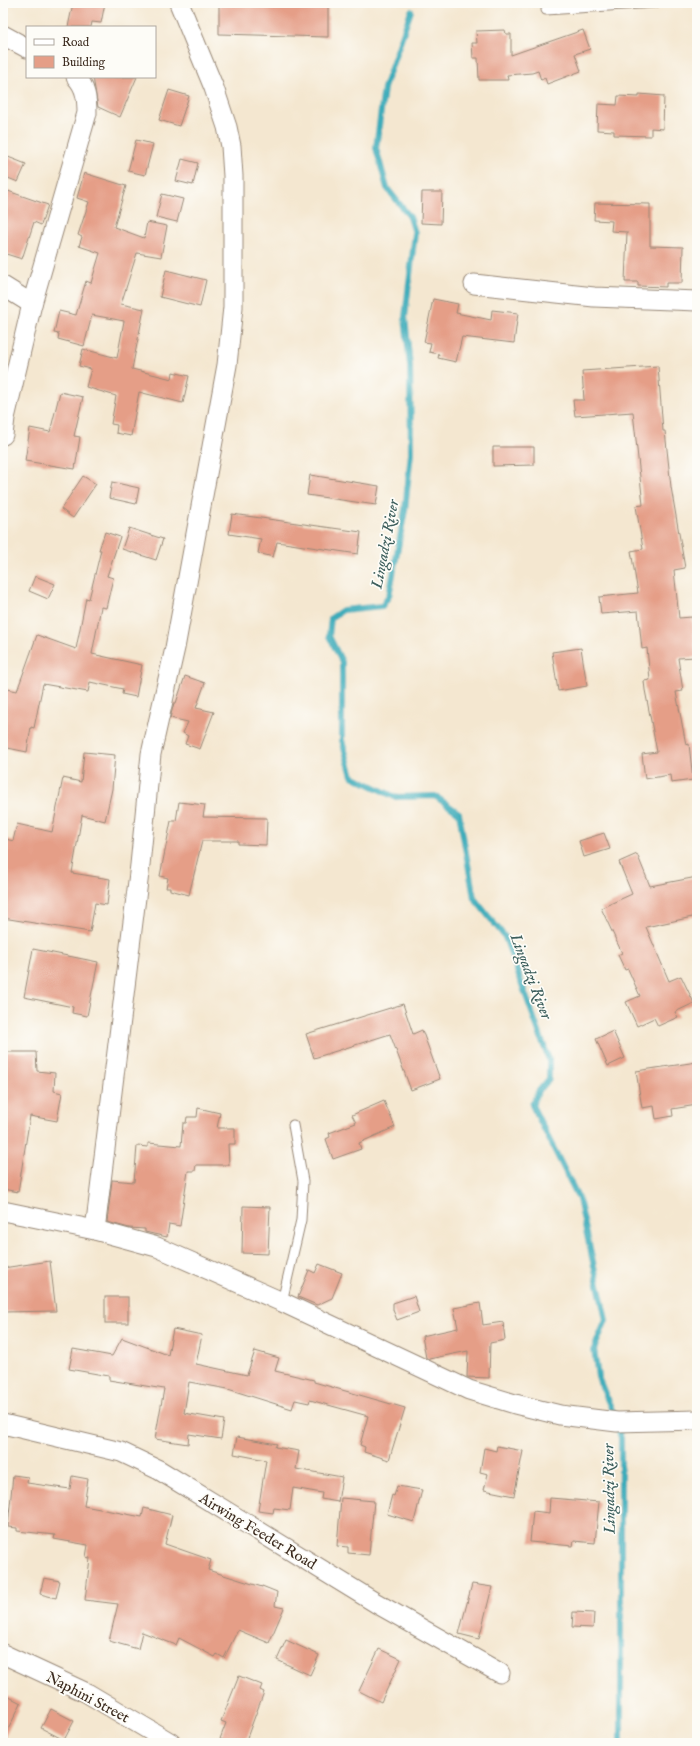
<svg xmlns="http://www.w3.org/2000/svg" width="700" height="1746" font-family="'IM FELL English',serif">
<rect width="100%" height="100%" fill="#fdfcf7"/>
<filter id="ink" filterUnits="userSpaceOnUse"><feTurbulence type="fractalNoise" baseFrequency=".025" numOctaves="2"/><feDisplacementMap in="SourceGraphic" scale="8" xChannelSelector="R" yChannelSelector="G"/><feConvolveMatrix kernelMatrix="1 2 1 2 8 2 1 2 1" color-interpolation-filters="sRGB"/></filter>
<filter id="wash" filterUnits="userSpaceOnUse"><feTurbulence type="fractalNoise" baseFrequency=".012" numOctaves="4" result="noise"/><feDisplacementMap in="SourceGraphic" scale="16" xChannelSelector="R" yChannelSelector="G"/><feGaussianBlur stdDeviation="0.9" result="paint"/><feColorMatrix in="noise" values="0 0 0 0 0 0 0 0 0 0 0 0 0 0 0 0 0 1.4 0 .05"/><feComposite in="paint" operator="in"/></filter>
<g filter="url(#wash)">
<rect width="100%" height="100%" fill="#f4e7d0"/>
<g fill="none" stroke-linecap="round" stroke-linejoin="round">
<!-- stream -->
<polyline stroke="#3dacba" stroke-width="6" points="411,11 384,88 376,148 387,188 410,217 415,233 405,317 410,366 411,453 405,510 389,596 382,606 343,610 331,618 329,636 342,662 342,740 352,776 395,797 435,796 459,813 474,898 505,937 549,1060 549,1079 538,1092 532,1105 579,1199 606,1320 594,1349 598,1377 617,1422 621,1439 621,1743"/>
</g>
<g id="blocks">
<!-- building -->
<g fill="#e59e87">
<polygon points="73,3 105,3 101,23 92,22 91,27 68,27"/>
<polygon points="219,3 328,3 328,37 219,34"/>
<polygon points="505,30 506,34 511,34 511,55 583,30 590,49 575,54 581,71 547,84 545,78 541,80 538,71 532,73 507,75 508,80 479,80 478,58 473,58 472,43 477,43 476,31"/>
<polygon points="93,77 137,77 120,117 98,107"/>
<polygon points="169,90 189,96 179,126 159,120"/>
<polygon points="639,94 664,96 663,129 651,128 651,136 614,135 614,131 597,130 598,104 617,105 618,96 639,97"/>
<polygon points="136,140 153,144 145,175 128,171"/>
<polygon points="3,155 26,164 18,182 3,176"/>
<polygon points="182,159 198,163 193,185 176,181"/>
<polygon points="84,173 126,186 114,227 144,238 147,222 167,226 161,257 137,253 121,304 144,309 132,369 172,379 173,372 189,376 183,403 139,392 131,436 116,433 117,425 111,424 116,396 86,387 91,369 79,366 83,349 117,358 124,321 92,315 84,346 58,339 59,334 54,333 59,311 76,315 86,281 91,283 100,253 79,246 82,237 78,235 89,202 77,198"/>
<polygon points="8,191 48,205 41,225 34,222 22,259 3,253 3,207"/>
<polygon points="422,192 442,192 441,224 421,223"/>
<polygon points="162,194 183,199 177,222 156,217"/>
<polygon points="595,203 650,204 650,246 683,247 682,283 666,283 666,287 638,286 638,282 625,282 627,232 611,231 612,221 594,220"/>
<polygon points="166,270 206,280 200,307 160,297"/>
<polygon points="433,299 458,304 456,313 491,320 492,310 518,313 514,343 462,337 456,362 438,358 439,354 429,352 431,343 424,342"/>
<polygon points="658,366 663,431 665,431 671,487 685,568 674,570 679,618 692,617 696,657 678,658 683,691 676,692 686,745 689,744 693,780 671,783 670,775 645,779 642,754 657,752 645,690 644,681 650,680 647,648 642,649 638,611 601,614 599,597 638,593 631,551 643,549 636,506 643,505 633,412 575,416 573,400 584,400 582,371"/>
<polygon points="60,392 83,397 74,436 80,437 75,469 25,461 30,428 50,432"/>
<polygon points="493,447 534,447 534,465 493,466"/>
<polygon points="310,475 379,486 376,505 307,495"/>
<polygon points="83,476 96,484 73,518 61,509"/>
<polygon points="112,482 139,488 136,504 109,498"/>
<polygon points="232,514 361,532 358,554 277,542 273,557 258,553 261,539 229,534"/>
<polygon points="129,528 163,539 156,560 122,549"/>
<polygon points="105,532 120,537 107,576 113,578 106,608 101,607 92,654 142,665 136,697 122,694 123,689 90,682 88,692 43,684 34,728 31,727 27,752 3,747 3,688 17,691 37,635 76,649 86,598 89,599 101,550 99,550"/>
<polygon points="35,576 55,584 48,599 29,591"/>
<polygon points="581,648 587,686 558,691 552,652"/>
<polygon points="185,676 205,683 196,708 214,712 200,749 185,744 188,736 183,733 188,722 170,718 174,703 176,703"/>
<polygon points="84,752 115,755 112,789 105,821 82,815 72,873 110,879 107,905 95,903 90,932 3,918 3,871 6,855 3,854 3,838 13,841 17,824 52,832 63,778 81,782"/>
<polygon points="179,802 205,805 203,817 267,818 266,845 238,844 238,841 202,841 189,895 170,890 170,888 166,888 168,878 160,876 171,821 176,821"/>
<polygon points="604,833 610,849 584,857 579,841"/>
<polygon points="637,854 650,886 697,877 697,916 646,927 669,981 681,976 694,1003 675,1012 678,1017 658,1026 654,1018 637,1026 626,1002 640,996 628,969 625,970 618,955 622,953 601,908 632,894 619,862"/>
<polygon points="33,949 98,962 87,1016 72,1013 73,1007 24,997"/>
<polygon points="403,1004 413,1034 422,1030 440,1079 411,1090 390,1034 314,1058 306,1034"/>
<polygon points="613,1031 625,1058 608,1066 596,1039"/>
<polygon points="3,1052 36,1052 37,1071 55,1073 54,1091 62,1093 57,1121 30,1116 18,1192 3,1189"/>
<polygon points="697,1062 697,1105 672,1109 673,1116 656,1119 654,1106 642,1108 636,1071"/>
<polygon points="384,1101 395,1127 359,1143 361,1149 333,1159 326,1139 330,1137 329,1133 356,1123 352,1115"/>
<polygon points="198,1108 220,1113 217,1128 235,1128 235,1144 228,1144 229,1165 196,1165 195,1171 188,1171 180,1226 169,1224 167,1237 145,1232 145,1229 129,1228 107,1222 112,1180 134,1182 137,1146 148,1147 148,1143 181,1146 183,1123 186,1123 187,1117 197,1117"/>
<polygon points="243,1206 270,1207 268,1254 242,1253"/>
<polygon points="50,1261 56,1311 3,1312 3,1268"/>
<polygon points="319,1264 342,1273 332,1298 317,1305 298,1297 309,1270 315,1273"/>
<polygon points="414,1296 419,1312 397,1320 393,1310 393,1303"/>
<rect x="105" y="1297" width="23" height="26"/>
<polygon points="480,1303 483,1325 503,1322 505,1340 490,1343 489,1378 467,1377 468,1351 429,1359 426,1358 422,1336 458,1328 454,1308"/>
<polygon points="173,1329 202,1335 196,1364 247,1375 255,1351 279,1358 275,1371 314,1380 314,1382 405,1408 389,1460 364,1452 365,1447 360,1445 368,1416 310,1400 309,1403 295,1400 292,1409 228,1389 189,1382 184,1413 224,1420 221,1439 189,1434 188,1444 155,1439 164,1389 109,1380 109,1376 69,1369 73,1349 112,1356 122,1338 168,1355"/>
<polygon points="237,1437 277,1444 275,1447 299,1451 296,1469 342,1477 338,1502 321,1499 322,1493 293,1488 290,1510 274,1508 273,1513 258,1511 266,1460 234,1454"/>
<polygon points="497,1446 523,1451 514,1496 484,1490 488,1474 480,1472 484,1448 496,1451"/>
<polygon points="13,1475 28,1477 27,1483 70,1489 72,1476 88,1479 84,1506 142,1517 144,1508 172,1515 165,1544 211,1560 208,1570 262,1587 262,1586 277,1592 275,1606 284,1608 269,1643 238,1630 224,1658 217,1654 215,1657 179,1638 176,1645 142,1632 138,1649 109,1641 118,1604 85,1600 90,1558 86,1557 88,1545 54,1539 55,1535 17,1531 17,1528 8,1527"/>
<polygon points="397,1486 422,1490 414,1522 387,1514 392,1495 394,1496"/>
<polygon points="341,1498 374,1501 369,1555 348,1553 348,1547 337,1546"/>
<polygon points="550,1498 599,1502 595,1543 574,1541 573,1546 530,1542 533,1511 549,1513"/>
<polygon points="44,1578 60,1581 56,1598 40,1594"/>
<polygon points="472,1584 492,1587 479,1639 459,1634"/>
<polygon points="573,1612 594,1613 593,1628 572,1627"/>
<polygon points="286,1640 319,1655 310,1675 277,1660"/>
<polygon points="379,1649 401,1659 381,1702 359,1691"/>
<polygon points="239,1676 262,1685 260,1690 264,1692 245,1743 230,1743 220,1739 226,1723 221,1721"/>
<polygon points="3,1694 21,1703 3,1740"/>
<polygon points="51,1709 74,1721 64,1740 41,1728"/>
</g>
</g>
</g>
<g filter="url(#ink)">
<use href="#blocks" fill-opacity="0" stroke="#988877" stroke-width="1"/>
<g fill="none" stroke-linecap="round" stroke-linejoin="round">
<defs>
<g id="service">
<polyline points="546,10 655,3"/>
<polyline points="282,1302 301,1220 303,1181 293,1125"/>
</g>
<g id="minor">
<polyline points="3,35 27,48"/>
<polyline points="474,284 594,297 697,301"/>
<polyline points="3,286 32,304"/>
<path d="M 3,435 L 5,418 L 32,304 L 87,113 C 87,100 86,87 76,77"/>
<polyline points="3,1211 95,1230 157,1247 282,1302 469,1390 515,1404 560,1415 617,1422 697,1420"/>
<polyline points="95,1230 140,865 151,754 175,648 227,365 233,307 233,176 231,146 227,127 214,88 179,3"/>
<polyline points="3,1424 121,1452 159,1470 376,1603 500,1673"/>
<polyline points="3,1654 87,1693 171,1743"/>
</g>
</defs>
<!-- service casing -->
<use href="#service" stroke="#988877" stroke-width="11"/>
<!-- minor casing -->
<use href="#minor" stroke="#988877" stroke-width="21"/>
<!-- service -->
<use href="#service" stroke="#fff" stroke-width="9"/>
<!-- minor -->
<use href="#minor" stroke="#fff" stroke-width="19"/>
</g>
</g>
<g text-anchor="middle" stroke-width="3.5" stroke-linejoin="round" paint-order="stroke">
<!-- street labels -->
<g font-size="15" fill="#3b2a1e" stroke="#fdfcf7">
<text transform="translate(258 1531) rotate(31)" y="5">Airwing Feeder Road</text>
<text transform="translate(88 1697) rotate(28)" y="5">Naphini Street</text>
</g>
<!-- water labels -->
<g font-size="16" font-style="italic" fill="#3c5e5c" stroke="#fdfcf7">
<text transform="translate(384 544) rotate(-79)" y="6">Lingadzi River</text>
<text transform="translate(532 976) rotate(69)" y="6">Lingadzi River</text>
<text transform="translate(608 1489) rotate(-91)" y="6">Lingadzi River</text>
</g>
</g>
<!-- margin -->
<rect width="700" height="1746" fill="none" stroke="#fdfcf7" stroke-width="16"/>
<!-- legend -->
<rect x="26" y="26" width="130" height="52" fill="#fdfcf7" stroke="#afa8a0"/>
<rect x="34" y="39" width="20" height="6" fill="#ffffff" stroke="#afa8a0"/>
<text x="62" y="46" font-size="12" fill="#3b2a1e">Road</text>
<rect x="34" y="56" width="20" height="12" fill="#e59e87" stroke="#afa8a0"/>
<text x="62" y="66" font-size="12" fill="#3b2a1e">Building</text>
</svg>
